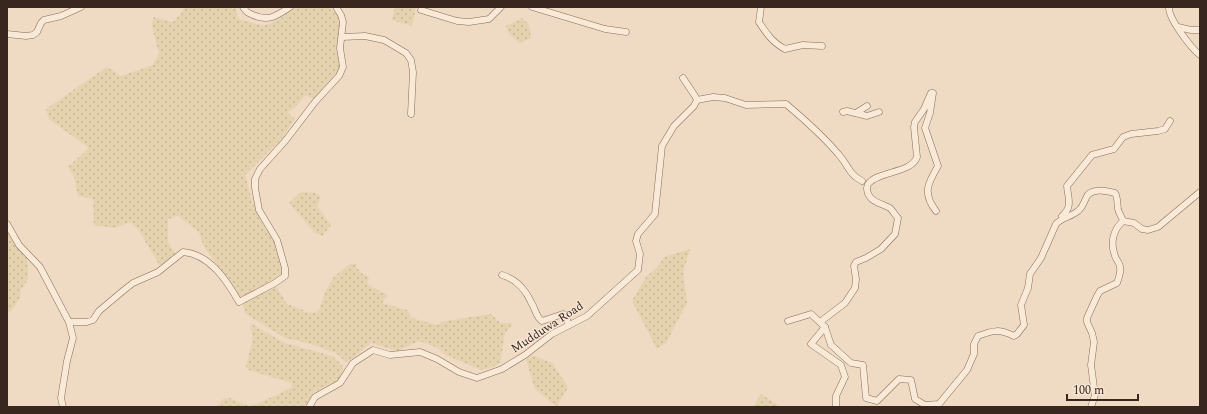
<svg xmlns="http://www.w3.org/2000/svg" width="1207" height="414" font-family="Spectral,serif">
<defs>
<pattern id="farmland-dots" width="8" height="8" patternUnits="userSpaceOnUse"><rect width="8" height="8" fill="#e5d3b0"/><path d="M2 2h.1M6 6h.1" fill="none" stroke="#c5b597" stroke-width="1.8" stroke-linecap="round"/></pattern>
</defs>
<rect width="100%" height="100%" fill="#efdac3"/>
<!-- farmland -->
<g fill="url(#farmland-dots)">
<polygon points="184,7 236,7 238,19 264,26 281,18 295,7 328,7 338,15 341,31 338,44 338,54 340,63 339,70 314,99 305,95 295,108 287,112 295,119 283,137 245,175 253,204 263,225 274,239 286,275 241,299 203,245 199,232 178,216 168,219 168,242 177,256 160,266 138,229 130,222 115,228 94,225 93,199 78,196 74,176 68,167 89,148 49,119 46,109 107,67 121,76 153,65 159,53 153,31 152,23 154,17 173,22 181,14"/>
<polygon points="395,7 416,7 412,26 392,20"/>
<polygon points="522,18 529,25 531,38 519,43 509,34 506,26"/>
<polygon points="301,192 316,193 321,197 317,206 331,225 322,236 315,233 289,203"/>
<polygon points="7,231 11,239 27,259 28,267 28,279 21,290 20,298 11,311 7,314"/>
<polygon points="690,249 683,272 687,303 666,343 657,349 632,301 646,277 657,268 664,257"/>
<polygon points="350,264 357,264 356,267 361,273 369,277 367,284 387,295 382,303 407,310 412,318 437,325 445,321 491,314 500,323 511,323 512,325 505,333 500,363 492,367 481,370 446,355 436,347 419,341 397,351 371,343 358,354 346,362 336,353 308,343 285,338 246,314 242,303 275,285 287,304 303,310 304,312 315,313 319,310 326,290 334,277"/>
<polygon points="252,324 285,343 332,356 341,364 343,368 340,379 314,392 304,407 216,407 223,399 230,398 249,406 255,405 291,388 292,383 248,370 246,366 253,339 250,326"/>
<polygon points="532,355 552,363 568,387 557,407 535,389 526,359"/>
<polygon points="761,394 778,405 780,407 753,407"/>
</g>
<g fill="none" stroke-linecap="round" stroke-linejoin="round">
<defs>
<g id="minor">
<path d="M 243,7 C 246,12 248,13 253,15 C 269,22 276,16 290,7"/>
<polyline points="532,7 605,29 626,32"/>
<path d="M 761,7 L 759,22 C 766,33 773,43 785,49 L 803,45 L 822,46"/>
<path d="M 1169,7 C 1168,18 1191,48 1200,55"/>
<polyline points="421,10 457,21 469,22 489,19 501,7"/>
<polyline points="1178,27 1191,30 1200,30"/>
<polyline points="7,34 26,36 33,35 37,32 41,23 44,20 61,16 81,7"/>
<polyline points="342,37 365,36 384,40 406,53 411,60 413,72 411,114"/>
<path d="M 697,100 L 713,97 L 725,98 L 746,105 L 786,104 C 805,120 824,137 840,156 C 849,167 849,174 862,181"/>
<polyline points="843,112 847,111 867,116 879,112"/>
<polyline points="856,113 867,106"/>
<path d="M 1062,216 C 1073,207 1068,198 1067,186 L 1092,155 L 1114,149 L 1123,137 L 1131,134 L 1158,131 L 1165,129 L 1170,121"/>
<polyline points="7,224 19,245 40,267 69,322 73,338 67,361 61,398 63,407"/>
<path d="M 502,275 C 516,279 525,289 531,302 C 535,308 536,317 542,321 L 563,314 L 565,315 L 569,325"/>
<path d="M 788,321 L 811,314 L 825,327 L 831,345 L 851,363 L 863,365 L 866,398 L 877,401 L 899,379 L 911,380 L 915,399 L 925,405 L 939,404 L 967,370 L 974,354 L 974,344 L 978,336 C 994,330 999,329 1014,336 L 1017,334 L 1024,325 L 1021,305 L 1028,288 L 1030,274 L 1041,258 L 1056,224 C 1062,217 1071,217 1078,211 C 1082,208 1084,203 1086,198 C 1090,187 1106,191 1115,193 C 1118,198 1117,203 1118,209 C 1119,214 1122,217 1123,221"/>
<path d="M 69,322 L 87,322 L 93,320 L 99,311 L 124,290 L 133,283 L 158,272 L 183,252 C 210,254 227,281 239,302 L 275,283 L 285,276 L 285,268 L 277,240 L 259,210 L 255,188 L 255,179 L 260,169 L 286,140 L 315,102 L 339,76 L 343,67 L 340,48 L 343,22 L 341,15 L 336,7"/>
<path d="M 820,322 L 845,303 L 855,288 L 856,279 L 854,266 L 856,262 L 866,258 L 881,249 L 895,234 L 898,218 C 895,215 893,211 890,208 C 881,203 868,202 867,189 C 867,188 867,185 869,183 C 879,171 912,173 917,157 L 914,127 L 915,122 L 924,109 L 931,93 L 933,93 L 930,113 L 925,128 L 938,166 C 928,183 922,193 936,211"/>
<polyline points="825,327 811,344 841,365 845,377 836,396 836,407"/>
<polyline points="309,407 315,397 340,383 353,363 373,350 390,355 420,352 437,359 459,372 477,378 502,369 525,355 552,334 587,316 638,270 640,254 636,241 638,234 655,214 662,146 674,126 694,106 697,100 695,96 683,78"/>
<path d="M 1091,407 L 1095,395 L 1091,365 L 1094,342 L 1092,333 L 1087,322 L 1087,318 L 1097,296 L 1100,291 L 1117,283 C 1119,278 1121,273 1120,267 C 1120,263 1116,260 1115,256 C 1110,243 1113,230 1123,221 L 1134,223 L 1142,229 L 1148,230 L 1158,227 L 1200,192"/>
</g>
</defs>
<!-- minor casing -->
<use href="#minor" stroke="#8a6a5a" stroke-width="7"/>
<!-- minor -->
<use href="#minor" stroke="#f9e9d7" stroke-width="6"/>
</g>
<g text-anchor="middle" stroke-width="3" stroke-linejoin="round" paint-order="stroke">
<!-- street labels -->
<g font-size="12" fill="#39261e" stroke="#f6e5d3">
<text transform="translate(547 327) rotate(-33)" y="4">Mudduwa Road</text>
</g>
</g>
<!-- border -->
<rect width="1207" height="414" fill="none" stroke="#39261e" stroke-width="16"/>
<!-- scale -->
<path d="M1067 394v6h71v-6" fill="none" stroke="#39261e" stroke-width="2"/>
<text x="1073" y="394" font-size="12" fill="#39261e" stroke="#f6e5d3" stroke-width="3" paint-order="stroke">100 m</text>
</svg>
